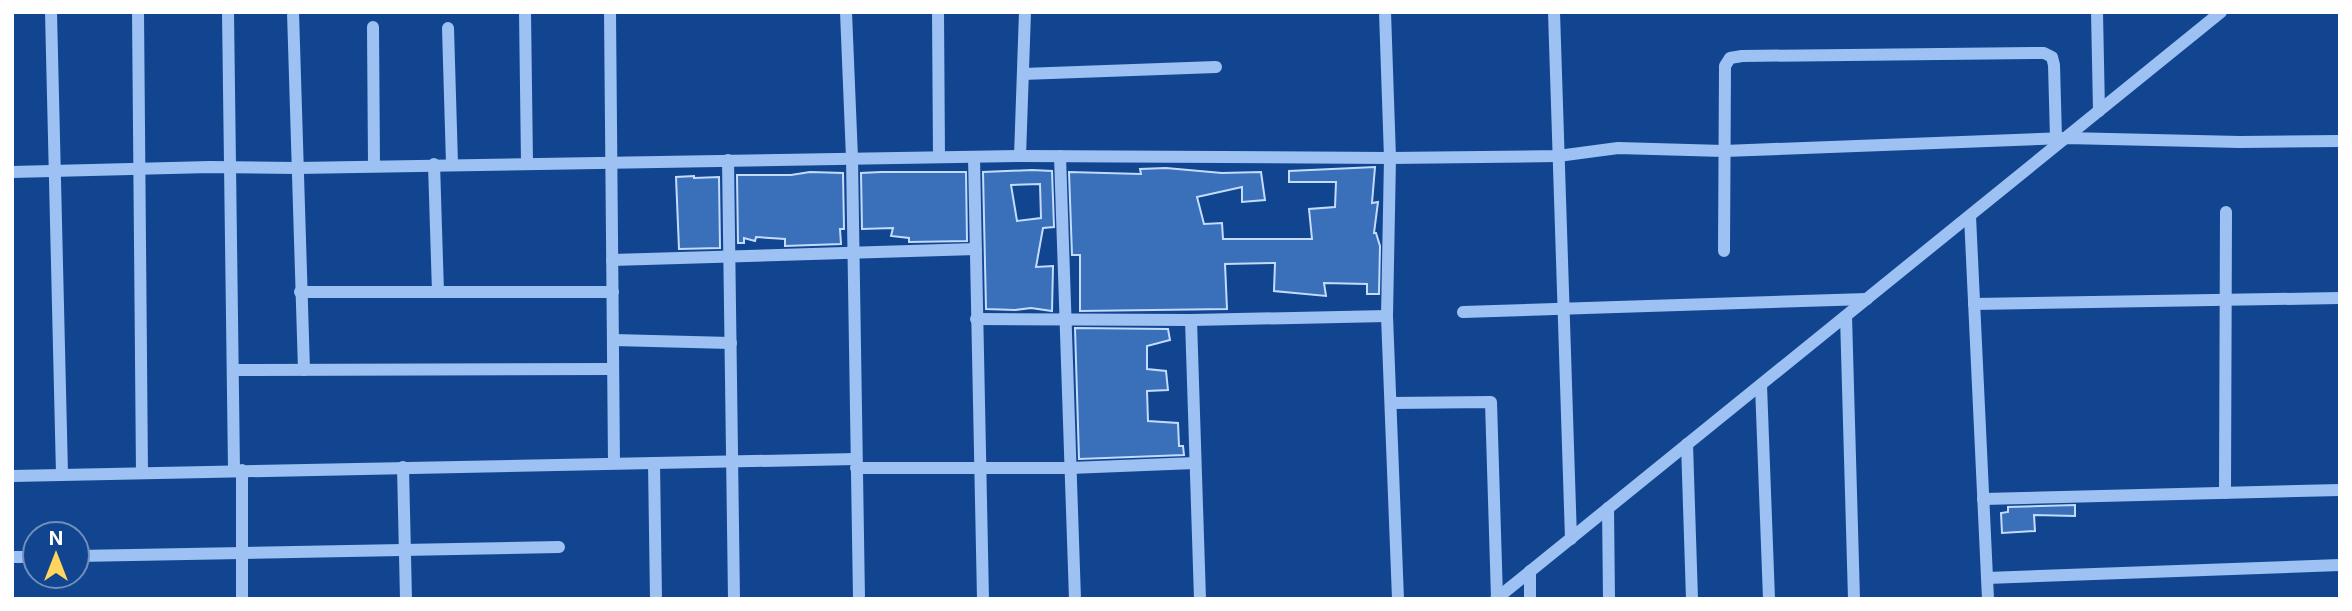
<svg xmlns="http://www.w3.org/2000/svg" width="2352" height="611" font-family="Inter,sans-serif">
<rect width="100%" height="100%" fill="#12458f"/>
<!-- building -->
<g fill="#3a6fb9" stroke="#c3dcfd" stroke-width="2" fill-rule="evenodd">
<polygon points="1375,167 1372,203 1378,202 1374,233 1376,233 1380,246 1379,294 1367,294 1367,284 1324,283 1326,296 1274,291 1275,263 1225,264 1227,309 1080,311 1080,255 1072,255 1069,172 1141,174 1140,169 1166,168 1222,173 1261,172 1265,200 1242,202 1242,187 1197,197 1204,224 1222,223 1223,239 1312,239 1309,209 1335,207 1336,182 1289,182 1289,171"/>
<path d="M 1032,170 L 1052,171 L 1054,227 L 1043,228 L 1036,267 L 1053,266 L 1052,311 L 1031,308 L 1015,310 L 986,309 L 983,172 ZM 1040,184 L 1041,218 L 1017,221 L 1011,185 Z"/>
<polygon points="810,172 843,173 844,229 840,229 841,244 785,246 785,239 756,237 755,241 744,238 744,243 738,243 737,175 791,175"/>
<polygon points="881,172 966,172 967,241 909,242 909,238 891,236 893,228 862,229 861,173"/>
<polygon points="694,176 694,178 719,177 720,248 679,249 676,177"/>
<polygon points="1075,328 1168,329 1170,340 1147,346 1147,369 1166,371 1168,390 1147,391 1148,421 1178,423 1179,446 1183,446 1184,455 1079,459"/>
<polygon points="2075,505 2075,516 2034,515 2035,531 2002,533 2001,513 2008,512 2008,507"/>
</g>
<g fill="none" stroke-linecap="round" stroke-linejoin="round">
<!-- minor -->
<g stroke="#9cc1f2" stroke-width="12">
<polyline points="51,12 62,474"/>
<polyline points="138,12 142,473"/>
<polyline points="228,12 234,470"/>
<polyline points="293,12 304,370"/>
<polyline points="525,12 527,163"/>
<polyline points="610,12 614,463"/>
<polyline points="846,12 852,158 859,599"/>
<polyline points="938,12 939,157"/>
<polyline points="1385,12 1390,158 1387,316 1398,599"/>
<polyline points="1554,12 1571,539"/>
<polyline points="2097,12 2099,111"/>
<polyline points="373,27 374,165"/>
<polyline points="448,28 452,164"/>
<polyline points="1023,74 1216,67"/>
<polyline points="1020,156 1025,12"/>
<polyline points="1060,156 1075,599"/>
<polyline points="974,157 983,599"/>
<polyline points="728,160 734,599"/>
<polyline points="434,164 438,292"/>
<polyline points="12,172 210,167 297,168 1020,156 1390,158 1558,156 1618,148 1724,151 2066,138 2240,142 2340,141"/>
<polyline points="1970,216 1988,599"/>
<polyline points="1724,251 1725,66 1730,58 1742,56 2044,53 2052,57 2054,65 2056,138"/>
<polyline points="612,260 976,249"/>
<polyline points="300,292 613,292"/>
<polyline points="1974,304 2340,298"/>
<polyline points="1463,312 1867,299"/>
<polyline points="1846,316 1854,599"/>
<polyline points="976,319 1191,320 1387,316"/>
<polyline points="1191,320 1200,599"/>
<polyline points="613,340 731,343"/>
<polyline points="233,370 613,369"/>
<polyline points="1761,385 1769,599"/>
<polyline points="1391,403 1491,402 1497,598"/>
<polyline points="1687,444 1692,599"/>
<polyline points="654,463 656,599"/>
<polyline points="403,467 406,599"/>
<polyline points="856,468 1070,468 1195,463"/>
<polyline points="242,470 242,599"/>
<polyline points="12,476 856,459"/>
<polyline points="2225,493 2226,212"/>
<polyline points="1983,499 2340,490"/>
<polyline points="1608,508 1609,599"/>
<polyline points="77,556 559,547"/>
<polyline points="12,557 35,557"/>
<polyline points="1987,578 2340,565"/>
<polyline points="1496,599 2221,12"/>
<polyline points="1530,599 1530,571"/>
</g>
</g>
<!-- border -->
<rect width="2352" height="611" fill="none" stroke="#ffffff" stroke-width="28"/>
<!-- north arrow -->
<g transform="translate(56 555)"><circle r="33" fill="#12458f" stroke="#718fbc" stroke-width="2"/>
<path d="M0-5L12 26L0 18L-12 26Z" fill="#ffd55d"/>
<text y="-10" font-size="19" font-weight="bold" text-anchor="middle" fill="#ffffff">N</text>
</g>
</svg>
